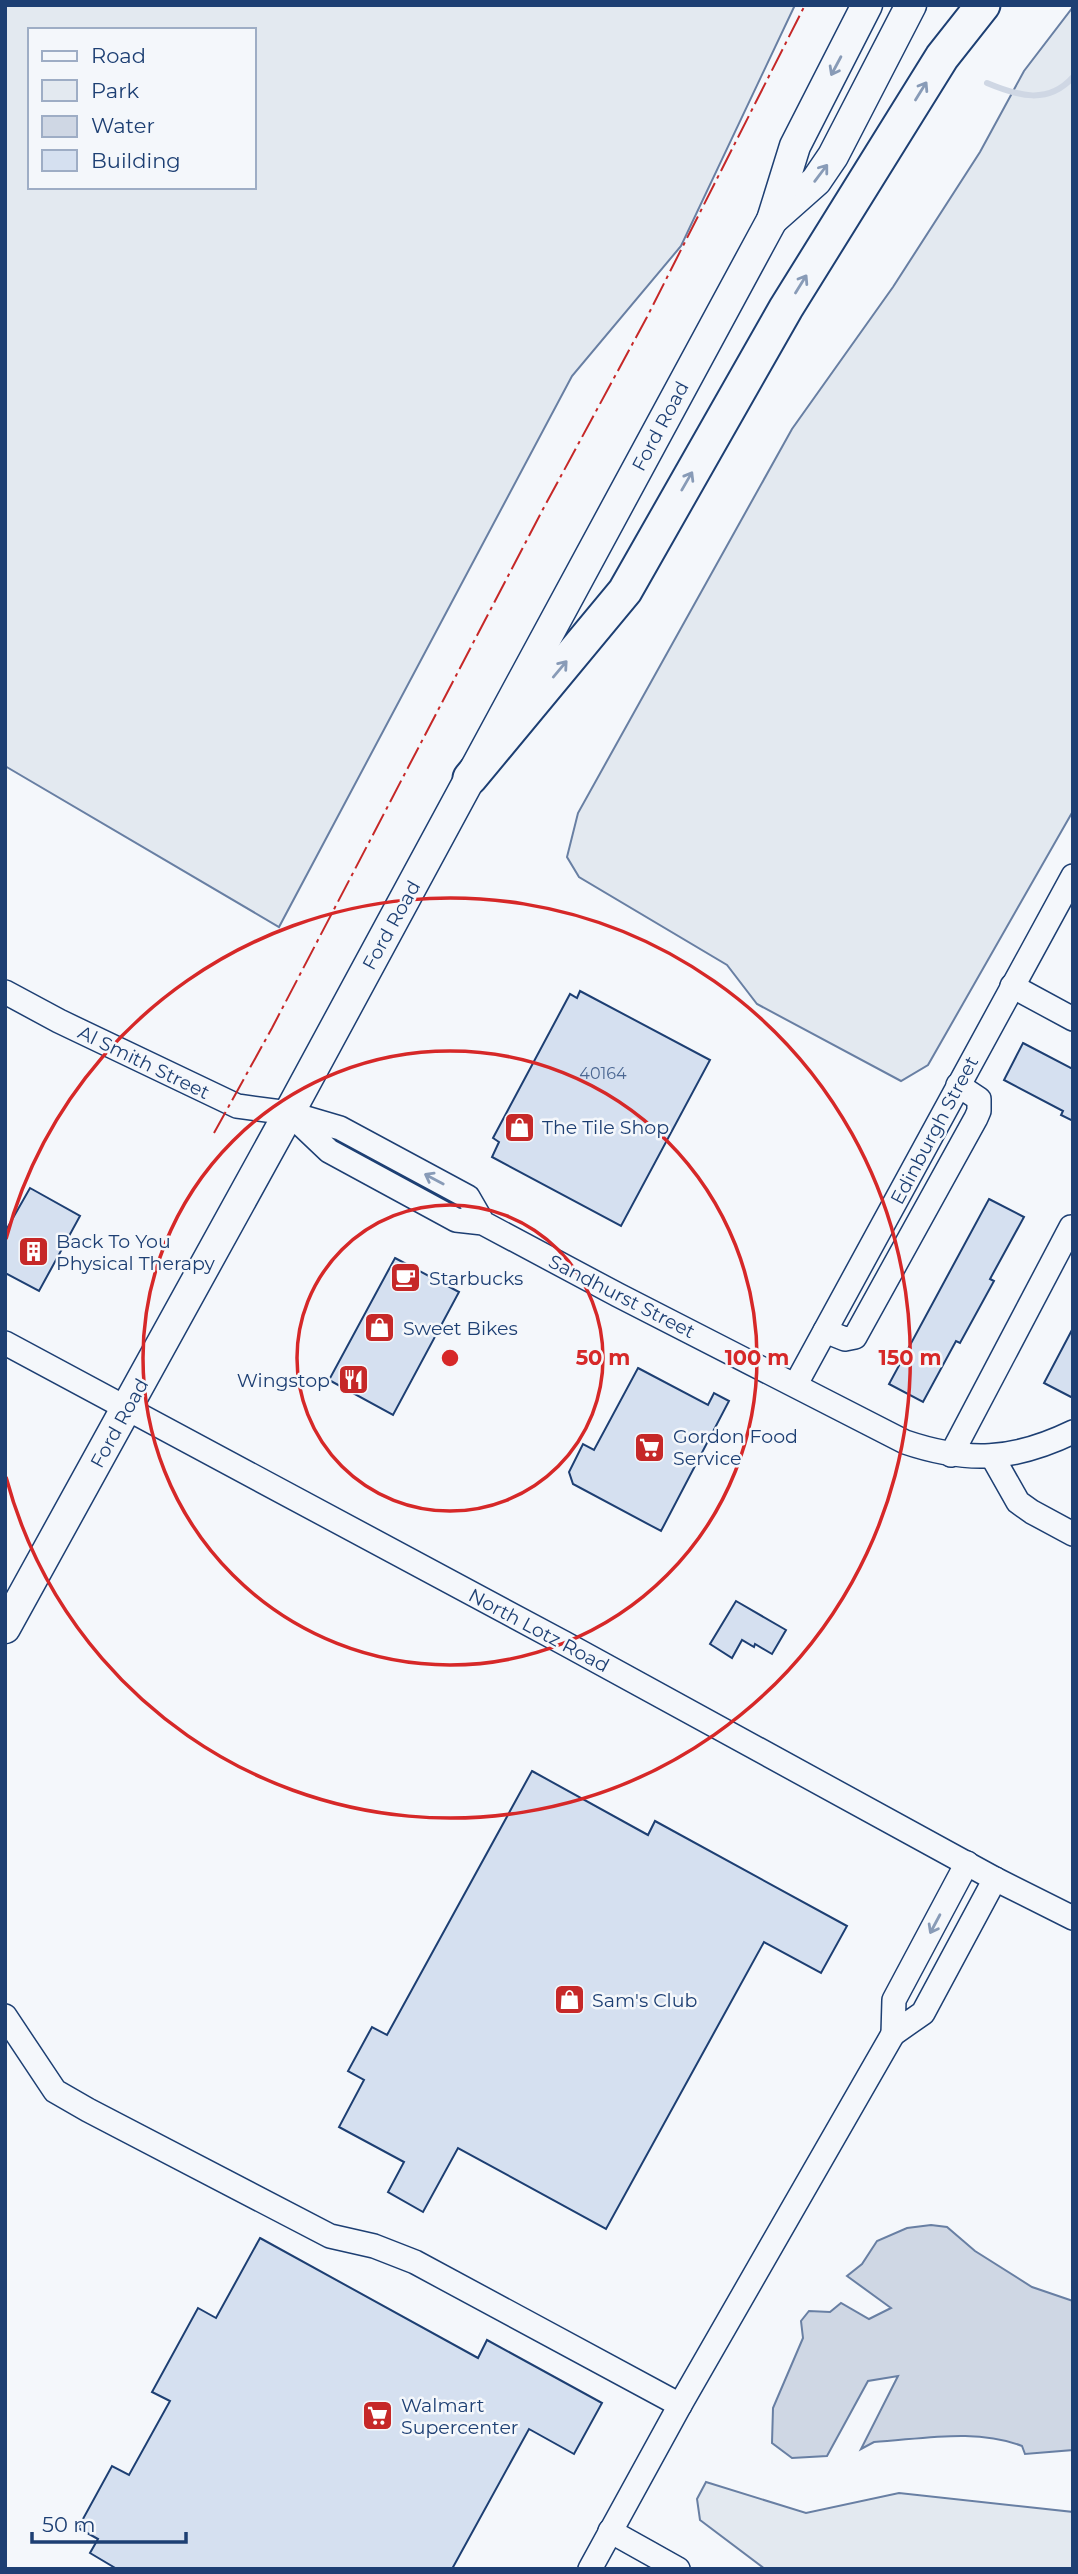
<svg xmlns="http://www.w3.org/2000/svg" width="1078" height="2574" font-family="Montserrat,sans-serif">
<rect width="100%" height="100%" fill="#f4f7fb"/>
<!-- green -->
<g fill="#e3e9f0" stroke="#687fa3" stroke-width="2" fill-rule="evenodd">
<path d="M 5,5 L 795,5 L 681,246 L 572,376 L 279,927 L 5,766 ZM 30,30 L 254,30 L 254,187 L 30,187 Z"/>
<polygon points="1073,7 1073,811 928,1065 901,1081 757,1004 727,965 579,877 567,857 578,813 792,429 893,287 980,152 1024,71"/>
<polygon points="706,2482 806,2513 899,2493 1073,2512 1073,2569 765,2569 700,2520 697,2499"/>
</g>
<!-- water -->
<path fill="#cfd7e4" stroke="#687fa3" stroke-width="2" d="M 931,2225 L 947,2227 L 975,2251 L 1032,2287 L 1073,2301 L 1073,2450 L 1025,2454 L 1022,2446 C 976,2428 923,2439 874,2442 L 861,2449 L 898,2376 L 868,2381 L 827,2456 L 792,2458 L 772,2443 L 773,2408 L 803,2338 L 801,2321 L 809,2311 L 830,2312 L 841,2303 L 869,2319 L 891,2308 L 847,2276 L 862,2264 L 877,2241 L 907,2228 Z"/>
<g fill="none" stroke-linecap="round" stroke-linejoin="round">
<!-- stream -->
<path stroke="#cfd7e4" stroke-width="6" d="M 987,83 C 1018,96 1048,105 1073,77"/>
</g>
<!-- building -->
<g fill="#d5e0f0" stroke="#1d3f73" stroke-width="2">
<polygon points="580,991 710,1060 621,1226 492,1157 499,1142 493,1138 570,994 577,998"/>
<polygon points="1023,1043 1073,1069 1073,1121 1061,1115 1063,1111 1004,1080"/>
<polygon points="30,1188 80,1216 39,1291 5,1273 5,1232"/>
<polygon points="989,1199 1024,1217 990,1279 994,1281 960,1343 956,1341 923,1402 889,1384"/>
<polygon points="395,1258 459,1292 393,1415 329,1380"/>
<polygon points="1073,1328 1073,1398 1044,1383"/>
<polygon points="638,1368 708,1405 714,1393 729,1401 661,1531 573,1484 569,1472 583,1444 594,1450"/>
<polygon points="736,1601 786,1630 772,1654 755,1644 754,1647 742,1640 732,1658 710,1644"/>
<polygon points="532,1771 648,1835 655,1821 847,1926 821,1973 764,1942 606,2229 458,2148 423,2212 388,2192 404,2162 339,2127 364,2080 348,2071 372,2027 387,2035"/>
<polygon points="260,2238 478,2358 487,2340 602,2403 574,2454 529,2429 452,2569 117,2569 90,2553 98,2539 78,2528 112,2466 129,2475 170,2401 152,2392 198,2308 216,2318"/>
</g>
<g fill="none" stroke-linecap="round" stroke-linejoin="round">
<defs>
<g id="minor">
<polyline points="1012,986 1073,1019"/>
<polyline points="5,992 59,1021 237,1106 289,1113"/>
<path d="M 483,1223 L 468,1197 L 340,1128 L 289,1113 L 329,1151 L 456,1220 L 483,1223 L 618,1295 L 905,1442 C 967,1463 1013,1461 1073,1432"/>
<polyline points="825,1331 845,1339 855,1337 976,1118 979,1111 979,1099 958,1085"/>
<polyline points="5,1343 564,1643 995,1879 1073,1918"/>
<polyline points="796,1384 1073,876"/>
<polyline points="951,1455 1071,1227"/>
<polyline points="992,1456 1018,1502 1032,1512 1073,1534"/>
<polyline points="967,1863 894,2000 893,2034 923,2013 995,1879"/>
<polyline points="5,2016 55,2091 88,2110 330,2236 374,2246 415,2262 680,2405"/>
<polyline points="610,2531 678,2569"/>
<polyline points="590,2569 680,2405 893,2034"/>
</g>
<g id="major">
<polyline points="772,220 816,181 833,156 911,5"/>
<polyline points="5,1628 289,1113 772,220 795,146 867,5"/>
</g>
<polyline id="highway" points="470,778 625,591 786,308 942,57 983,5"/>
</defs>
<!-- minor casing -->
<use href="#minor" stroke="#1d3f73" stroke-width="26"/>
<!-- major casing -->
<use href="#major" stroke="#1d3f73" stroke-width="33"/>
<!-- highway casing -->
<use href="#highway" stroke="#1d3f73" stroke-width="37"/>
<!-- minor -->
<use href="#minor" stroke="#f4f7fb" stroke-width="23"/>
<!-- major -->
<use href="#major" stroke="#f4f7fb" stroke-width="30"/>
<!-- highway -->
<use href="#highway" stroke="#f4f7fb" stroke-width="33"/>
<!-- power -->
<polyline stroke="#c62828" stroke-width="2" stroke-dasharray="24 5 3.5 5" stroke-linecap="butt" points="214,1133 272,1028 542,511 647,317 805,5"/>
</g>
<!-- one-way arrows -->
<defs><path id="oneway-shaft" d="M-6 0H5M1.5-3L5.5 0L1.5 3" fill="none" stroke-width="1.6" stroke-linecap="round" stroke-linejoin="round" transform="scale(1.75)"/></defs>
<g stroke="#889bb7">
<use href="#oneway-shaft" transform="translate(836 66) rotate(118)"/>
<use href="#oneway-shaft" transform="translate(921 91) rotate(-58)"/>
<use href="#oneway-shaft" transform="translate(821 173) rotate(-53)"/>
<use href="#oneway-shaft" transform="translate(801 284) rotate(-58)"/>
<use href="#oneway-shaft" transform="translate(687 481) rotate(-60)"/>
<use href="#oneway-shaft" transform="translate(560 669) rotate(-50)"/>
<use href="#oneway-shaft" transform="translate(434 1179) rotate(-152)"/>
<use href="#oneway-shaft" transform="translate(935 1924) rotate(118)"/>
</g>
<!-- distance rings -->
<g fill="none" stroke="#d62828" stroke-width="3.5">
<circle cx="450" cy="1358" r="153"/>
<circle cx="450" cy="1358" r="307"/>
<path d="M6 1239A460 460 0 1 1 6 1477"/>
</g>
<!-- icons -->
<defs>
<symbol id="shop-square" viewBox="-11 -11 22 22"><rect x="-9" y="-9" width="18" height="18" rx="4" fill="#c62828" stroke="#f4f7fb"/><path d="M-5-2.5h2.3a2.7 3.5 0 0 1 5.4 0H5L5.5 6h-11ZM-1.5-2.5h3a1.5 2.3 0 0 0-3 0Z" fill="#fff"/></symbol>
<symbol id="building-square" viewBox="-11 -11 22 22"><rect x="-9" y="-9" width="18" height="18" rx="4" fill="#c62828" stroke="#f4f7fb"/><path d="M-4-6H4V6H1V3H-1V6H-4ZM-2.5-4.3h1.7v1.8h-1.7ZM.8-4.3h1.7v1.8H.8ZM-2.5-1h1.7V.8h-1.7ZM.8-1h1.7V.8H.8Z" fill="#fff"/></symbol>
<symbol id="cafe-square" viewBox="-11 -11 22 22"><rect x="-9" y="-9" width="18" height="18" rx="4" fill="#c62828" stroke="#f4f7fb"/><path d="M-5.5-4.5H6V0H3Q3 3.5 0 3.5H-2.5Q-5.5 3.5-5.5 0ZM3-3.2v2h1.7v-2ZM-6 4.5H4V6H-6Z" fill="#fff"/></symbol>
<symbol id="restaurant-square" viewBox="-11 -11 22 22"><rect x="-9" y="-9" width="18" height="18" rx="4" fill="#c62828" stroke="#f4f7fb"/><path d="M-5-6h1v4h1v-4h1v4h1v-4h1v5L-1.5 .5V6h-2V.5L-5-1ZM5-6V6H3V1.5H1.5Q1.5-4 5-6Z" fill="#fff"/></symbol>
<symbol id="supermarket-square" viewBox="-11 -11 22 22"><rect x="-9" y="-9" width="18" height="18" rx="4" fill="#c62828" stroke="#f4f7fb"/><path d="M-6-5.5h2.5l.6 2H6L4.5 2H-2.5L-4.4-4H-6ZM-1.5 3.2a1.3 1.3 0 1 0 .1 0ZM3 3.2a1.3 1.3 0 1 0 .1 0Z" fill="#fff"/></symbol>
</defs>
<g fill-rule="evenodd">
<use href="#shop-square" x="502" y="1110" width="35" height="35"/>
<use href="#building-square" x="16" y="1234" width="35" height="35"/>
<use href="#cafe-square" x="388" y="1260" width="35" height="35"/>
<use href="#shop-square" x="362" y="1310" width="35" height="35"/>
<use href="#restaurant-square" x="336" y="1362" width="35" height="35"/>
<use href="#supermarket-square" x="632" y="1430" width="35" height="35"/>
<use href="#shop-square" x="552" y="1982" width="35" height="35"/>
<use href="#supermarket-square" x="360" y="2398" width="35" height="35"/>
</g>
<g text-anchor="middle" stroke-width="5" stroke-linejoin="round" paint-order="stroke">
<!-- number labels -->
<g font-size="16" fill="#4b6792">
<text x="603" y="1079">40164</text>
</g>
<!-- street labels -->
<g font-size="19" fill="#1d3f73" stroke="#f4f7fb">
<text transform="translate(660 426) rotate(-62)" y="7">Ford Road</text>
<text transform="translate(391 925) rotate(-61)" y="7">Ford Road</text>
<text transform="translate(144 1062) rotate(26)" y="7">Al Smith Street</text>
<text transform="translate(934 1130) rotate(-62)" y="7">Edinburgh Street</text>
<text transform="translate(622 1296) rotate(27)" y="7">Sandhurst Street</text>
<text transform="translate(119 1423) rotate(-61)" y="7">Ford Road</text>
<text transform="translate(539 1630) rotate(28)" y="7">North Lotz Road</text>
</g>
<!-- poi labels -->
<g font-size="19" fill="#1d3f73" stroke="#f4f7fb" text-anchor="start">
<text x="542" y="1134">The Tile Shop</text>
<text x="56" y="1248">Back To You<tspan x="56" dy="22">Physical Therapy</tspan></text>
<text x="429" y="1285">Starbucks</text>
<text x="403" y="1335">Sweet Bikes</text>
<text x="330" y="1387" text-anchor="end">Wingstop</text>
<text x="673" y="1443">Gordon Food<tspan x="673" dy="22">Service</tspan></text>
<text x="592" y="2007">Sam's Club</text>
<text x="401" y="2412">Walmart<tspan x="401" dy="22">Supercenter</tspan></text>
</g>
</g>
<circle cx="450" cy="1358" r="10" fill="#d62828" stroke="#f4f7fb" stroke-width="3.5"/>
<g font-size="21" text-anchor="middle" font-weight="bold" fill="#d62828" stroke="#f4f7fb" stroke-width="5" stroke-linejoin="round" paint-order="stroke">
<text x="603" y="1365">50 m</text>
<text x="757" y="1365">100 m</text>
<text x="910" y="1365">150 m</text>
</g>
<!-- border -->
<rect width="1078" height="2574" fill="none" stroke="#1d3f73" stroke-width="14"/>
<!-- legend -->
<rect x="28" y="28" width="228" height="161" fill="#f4f7fb" stroke="#9eadc5" stroke-width="2"/>
<rect x="42" y="51" width="35" height="10" fill="#f4f7fb" stroke="#9eadc5" stroke-width="2"/>
<text x="91" y="63" font-size="21" fill="#1d3f73">Road</text>
<rect x="42" y="80" width="35" height="21" fill="#e3e9f0" stroke="#9eadc5" stroke-width="2"/>
<text x="91" y="98" font-size="21" fill="#1d3f73">Park</text>
<rect x="42" y="116" width="35" height="21" fill="#cfd7e4" stroke="#9eadc5" stroke-width="2"/>
<text x="91" y="133" font-size="21" fill="#1d3f73">Water</text>
<rect x="42" y="150" width="35" height="21" fill="#d5e0f0" stroke="#9eadc5" stroke-width="2"/>
<text x="91" y="168" font-size="21" fill="#1d3f73">Building</text>
<!-- scale -->
<path d="M32 2532v10h154v-10" fill="none" stroke="#1d3f73" stroke-width="3.5"/>
<text x="42" y="2532" font-size="21" fill="#1d3f73" stroke="#f4f7fb" stroke-width="5" paint-order="stroke">50 m</text>
</svg>
